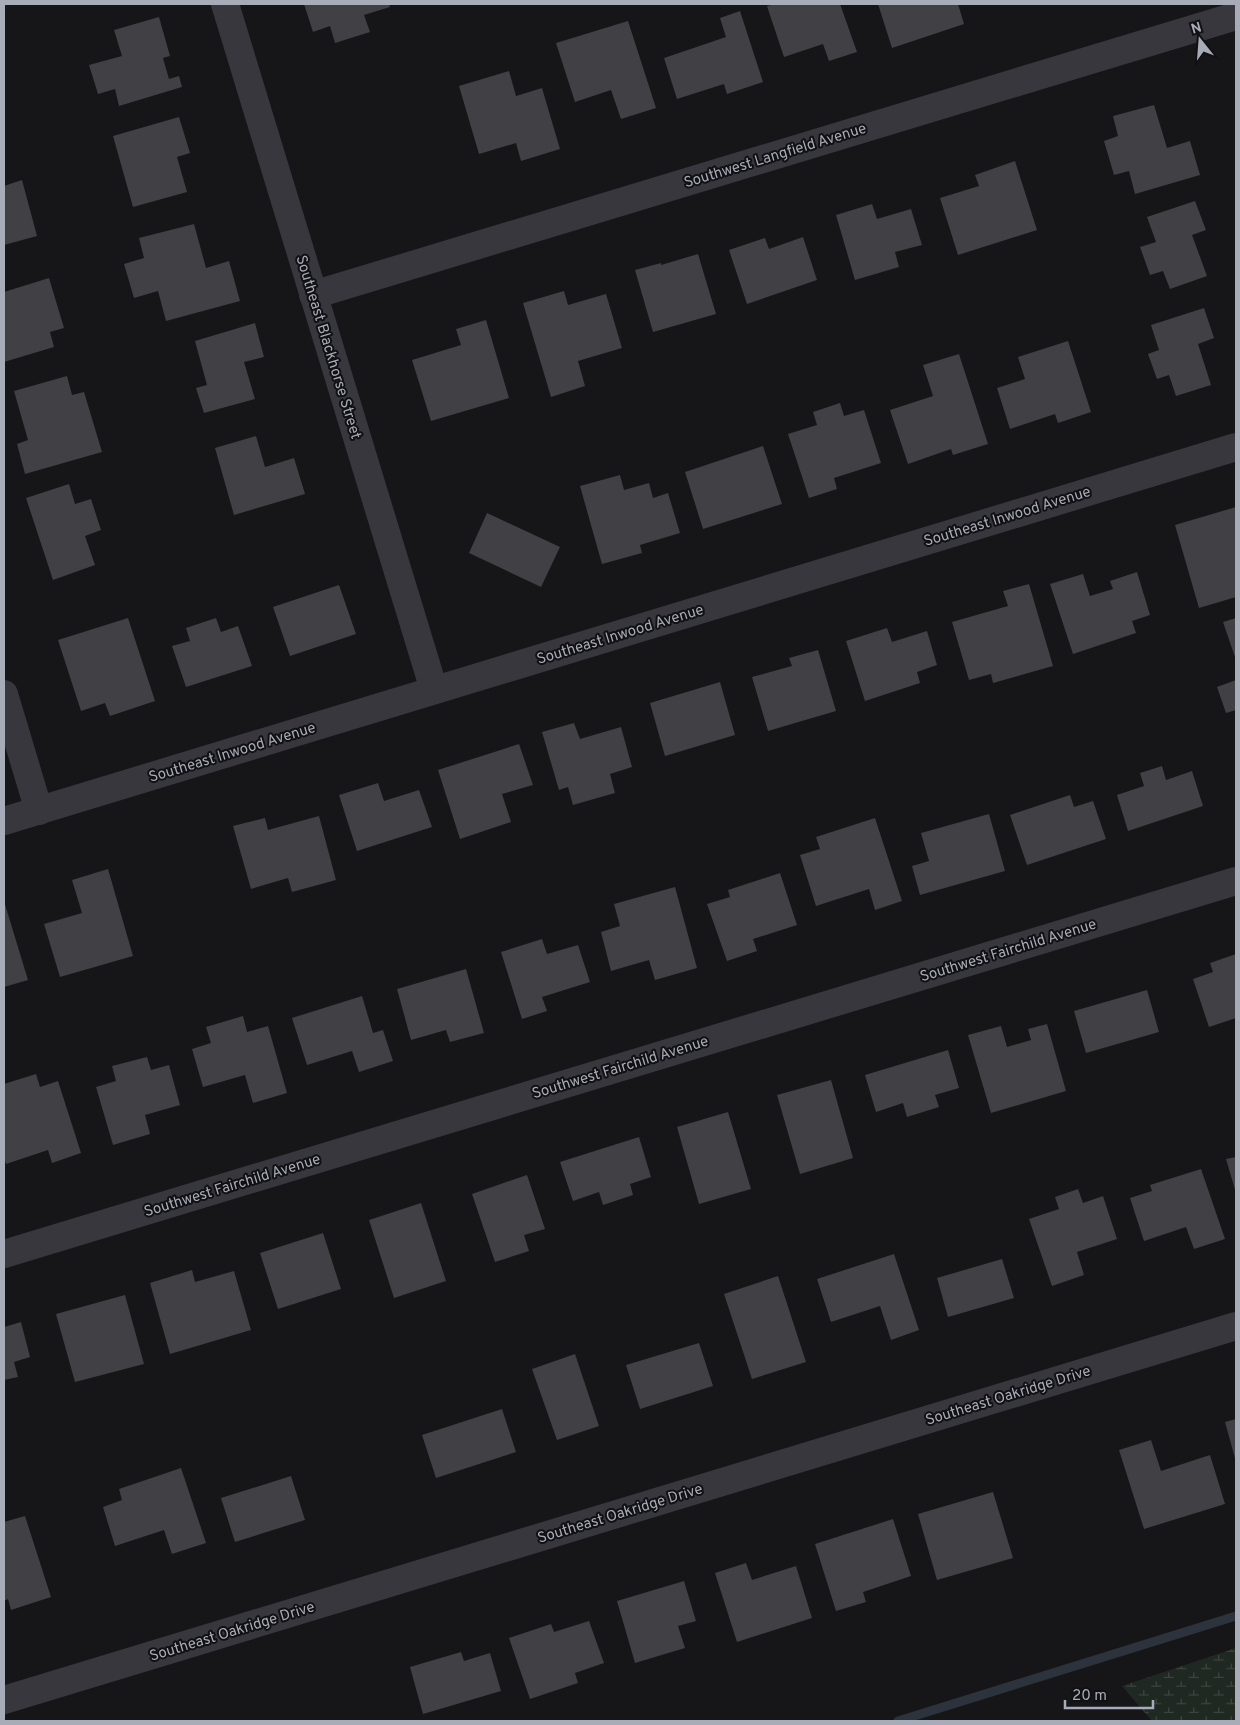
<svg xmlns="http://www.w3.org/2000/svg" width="1240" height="1725" font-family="Overpass,sans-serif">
<defs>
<pattern id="wetland-marsh" width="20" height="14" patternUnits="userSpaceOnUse" patternTransform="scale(1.25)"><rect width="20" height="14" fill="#202822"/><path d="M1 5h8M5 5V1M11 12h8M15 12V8" fill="none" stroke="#3e4440"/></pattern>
</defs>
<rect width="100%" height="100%" fill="#161618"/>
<!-- wetland -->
<polygon fill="url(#wetland-marsh)" points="1236,1648 1236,1721 1152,1721 1122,1686"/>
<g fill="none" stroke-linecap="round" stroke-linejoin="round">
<!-- stream -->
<polyline stroke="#2c333c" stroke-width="9" points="898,1721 1236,1616"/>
</g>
<!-- building -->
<g fill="#404045">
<polygon points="304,4 389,4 390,7 364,15 370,32 335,43 330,26 313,32"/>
<polygon points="775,4 840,4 857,52 829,61 823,44 784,57 767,6"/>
<polygon points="878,4 958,4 964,24 892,48"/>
<polygon points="740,11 763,82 727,94 724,84 677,99 664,58 726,37 720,18"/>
<polygon points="159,17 170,56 163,58 169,79 179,76 182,87 119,106 115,89 98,94 89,65 122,56 114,30"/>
<polygon points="628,21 656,108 621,119 611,90 575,102 556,43"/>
<polygon points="509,71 516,96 542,88 560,149 521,161 516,143 479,154 459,86"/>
<polygon points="1154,105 1167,148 1190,141 1200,175 1135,194 1129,171 1114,175 1104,141 1118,136 1113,116"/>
<polygon points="179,117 190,153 177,157 187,192 133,207 113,136"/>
<polygon points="1015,161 1037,230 958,255 940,198 979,186 975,175"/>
<polygon points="22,180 37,236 4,245 4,186"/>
<polygon points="1195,201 1206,230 1192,235 1207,276 1170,289 1163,271 1150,275 1140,247 1156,242 1147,217"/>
<polygon points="872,204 877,219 911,209 922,245 895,252 899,267 855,280 836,215"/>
<polygon points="194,224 206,268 229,261 240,301 166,321 158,291 134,298 124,264 144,258 139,238"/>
<polygon points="803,237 817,280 747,304 729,250 765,238 769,249"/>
<polygon points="698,254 716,314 653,332 635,270 661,263 661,265"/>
<polygon points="49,278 64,328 50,332 54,347 4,362 4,292"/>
<polygon points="564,291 568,305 606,294 622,348 578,361 585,386 551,397 523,303"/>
<polygon points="1204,308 1214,338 1198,344 1211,385 1176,396 1169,375 1157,379 1148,354 1159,350 1151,325"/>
<polygon points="486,320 509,398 431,421 412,360 461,345 456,329"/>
<polygon points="255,323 264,357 244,362 255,399 204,413 196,388 207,385 195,341"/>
<polygon points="1068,341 1091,412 1058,423 1055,414 1010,429 997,388 1025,379 1018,357"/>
<polygon points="959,354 988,444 953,455 951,449 908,464 890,410 933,396 923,365"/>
<polygon points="67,376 72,395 84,392 102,452 25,474 17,444 28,440 14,391"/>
<polygon points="840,403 844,416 864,410 881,463 834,478 837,489 809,498 788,434 817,425 813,412"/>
<polygon points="256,436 265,467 294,458 305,494 234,515 215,448"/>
<polygon points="763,446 782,504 703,529 685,472"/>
<polygon points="620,475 624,490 649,483 653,498 668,493 680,533 640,545 642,553 602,564 580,486"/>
<polygon points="69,484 75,504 91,499 101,530 85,536 95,565 53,580 26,498"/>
<polygon points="1236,507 1236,597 1199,608 1175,525"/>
<polygon points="487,513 560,547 541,587 469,553"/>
<polygon points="1137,572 1150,615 1132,621 1136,633 1073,654 1050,584 1083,574 1090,596 1113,589 1110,581"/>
<polygon points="1029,584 1053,666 993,683 991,674 969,680 952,622 1008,606 1003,591"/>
<polygon points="339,585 356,634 290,656 273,607"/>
<polygon points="128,618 155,701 110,716 105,703 81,711 58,640"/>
<polygon points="216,618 221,632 238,626 252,666 186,687 172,646 190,641 186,628"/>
<polygon points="1236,618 1236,660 1223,622"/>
<polygon points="887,628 892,642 927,631 937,665 917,672 920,683 865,701 846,641"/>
<polygon points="818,650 836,711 768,731 752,677 792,666 789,658"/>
<polygon points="1236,680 1236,710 1226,713 1217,687"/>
<polygon points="720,682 735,735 665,756 650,703"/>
<polygon points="574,723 580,739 621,727 632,767 610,774 615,793 573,805 568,787 559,790 542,732"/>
<polygon points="519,744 533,785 502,794 511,822 460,839 438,770"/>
<polygon points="1162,766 1166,780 1192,771 1203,806 1128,831 1117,795 1144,786 1140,773"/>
<polygon points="378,783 384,801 419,790 432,827 357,851 339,795"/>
<polygon points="1070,795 1074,807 1093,801 1106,839 1027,865 1010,815"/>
<polygon points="989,814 1005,871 920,895 912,866 929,861 921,833"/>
<polygon points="319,816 336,880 292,892 288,878 251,889 233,826 265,818 268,830"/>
<polygon points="875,818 902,901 875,910 869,889 816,906 800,855 820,849 816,837"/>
<polygon points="108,869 133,956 60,977 44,924 82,913 72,880"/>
<polygon points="780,873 797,925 753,939 757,951 727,961 707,904 730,897 728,890"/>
<polygon points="675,887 697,968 655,980 649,960 611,971 601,932 620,926 614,904"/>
<polygon points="4,901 28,980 4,987"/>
<polygon points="542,939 547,954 578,945 590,982 542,997 547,1011 522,1019 501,952"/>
<polygon points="1236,954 1236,1018 1209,1027 1193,979 1213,972 1210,963"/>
<polygon points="466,969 484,1033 450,1042 446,1030 411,1040 397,989"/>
<polygon points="1147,990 1159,1032 1086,1053 1074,1011"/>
<polygon points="362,996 373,1033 383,1030 393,1061 359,1072 352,1051 307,1065 292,1018"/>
<polygon points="243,1016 247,1032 268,1026 287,1093 253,1103 245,1075 203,1087 192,1049 211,1043 206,1027"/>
<polygon points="1047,1024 1066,1091 991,1113 968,1035 1001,1026 1007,1047 1031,1040 1028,1029"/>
<polygon points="948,1050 959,1088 935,1095 939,1107 907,1117 903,1103 876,1112 865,1075"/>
<polygon points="147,1057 151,1070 169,1065 180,1105 145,1115 150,1134 113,1145 96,1087 116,1081 112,1066"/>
<polygon points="36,1074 40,1087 58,1081 81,1153 52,1163 48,1150 6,1164 4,1157 4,1084"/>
<polygon points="831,1080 853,1158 800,1174 777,1095"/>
<polygon points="728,1112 751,1189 699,1204 677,1127"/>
<polygon points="639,1137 651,1177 630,1184 633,1195 603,1205 599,1192 573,1201 560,1162"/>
<polygon points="1236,1157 1236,1193 1226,1159"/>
<polygon points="1201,1169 1225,1239 1194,1249 1186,1227 1144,1241 1130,1198 1152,1191 1150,1185"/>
<polygon points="527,1175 545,1229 524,1235 529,1251 495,1262 472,1194"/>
<polygon points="1078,1189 1083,1203 1103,1196 1117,1239 1077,1252 1084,1275 1052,1286 1029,1219 1059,1209 1055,1197"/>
<polygon points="421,1203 446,1281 394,1298 369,1220"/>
<polygon points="323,1233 341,1289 278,1309 260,1253"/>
<polygon points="894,1254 919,1330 891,1340 880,1306 831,1322 817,1279"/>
<polygon points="1002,1259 1014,1298 948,1317 937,1278"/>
<polygon points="192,1270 195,1282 234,1271 251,1330 170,1354 150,1283"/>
<polygon points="778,1276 806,1362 752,1379 724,1294"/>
<polygon points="125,1295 144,1364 75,1382 56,1314"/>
<polygon points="21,1322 30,1357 14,1362 18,1377 4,1380 4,1327"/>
<polygon points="699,1343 713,1386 640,1409 626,1365"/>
<polygon points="575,1354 599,1426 557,1440 532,1369"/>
<polygon points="502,1409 516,1452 436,1478 422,1435"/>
<polygon points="1236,1419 1236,1462 1225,1422"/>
<polygon points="1151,1440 1161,1471 1210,1455 1225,1504 1144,1529 1119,1450"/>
<polygon points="181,1468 206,1543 172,1554 164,1530 115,1546 103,1507 122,1500 119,1489"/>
<polygon points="291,1476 305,1520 235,1542 221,1498"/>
<polygon points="993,1492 1013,1558 937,1580 918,1514"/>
<polygon points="25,1516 51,1597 11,1610 8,1599 4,1601 4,1522"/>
<polygon points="893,1519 911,1576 863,1592 866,1602 836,1611 815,1544"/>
<polygon points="746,1563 752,1580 796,1566 812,1618 737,1642 715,1573"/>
<polygon points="684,1581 696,1621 678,1626 685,1648 635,1663 617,1601"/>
<polygon points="589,1621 604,1663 575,1673 578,1683 530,1699 509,1638 551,1624 554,1632"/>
<polygon points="461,1652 464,1661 490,1653 501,1691 423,1714 410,1667"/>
</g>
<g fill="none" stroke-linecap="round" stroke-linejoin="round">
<!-- minor -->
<g stroke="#37373d" stroke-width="28">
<polyline points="225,4 434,690"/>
<polyline points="313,295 1236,16"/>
<polyline points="4,694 39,811"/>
<polyline points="4,821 1236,447"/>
<polyline points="4,1254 1236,881"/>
</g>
<!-- tertiary -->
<polyline stroke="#37373d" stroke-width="28" points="4,1700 1236,1326"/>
</g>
<g text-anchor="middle" stroke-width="4" stroke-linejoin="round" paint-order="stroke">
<!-- street labels -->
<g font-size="15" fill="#a8abb8" stroke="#111113">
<text transform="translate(775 155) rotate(-17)" y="5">Southwest Langfield Avenue</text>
<text transform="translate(329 347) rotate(73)" y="5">Southeast Blackhorse Street</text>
<text transform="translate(1007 516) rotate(-17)" y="5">Southeast Inwood Avenue</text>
<text transform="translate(620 634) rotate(-17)" y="5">Southeast Inwood Avenue</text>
<text transform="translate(232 752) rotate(-17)" y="5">Southeast Inwood Avenue</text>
<text transform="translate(1008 950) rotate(-17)" y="5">Southwest Fairchild Avenue</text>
<text transform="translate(620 1067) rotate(-17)" y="5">Southwest Fairchild Avenue</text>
<text transform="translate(232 1185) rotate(-17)" y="5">Southwest Fairchild Avenue</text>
<text transform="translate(1008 1395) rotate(-17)" y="5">Southeast Oakridge Drive</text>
<text transform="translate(620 1513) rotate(-17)" y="5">Southeast Oakridge Drive</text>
<text transform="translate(232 1631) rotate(-17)" y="5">Southeast Oakridge Drive</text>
</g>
</g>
<!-- border -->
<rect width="1240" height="1725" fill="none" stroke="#a8abb8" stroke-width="10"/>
<!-- north arrow -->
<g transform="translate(1200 40) rotate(343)" stroke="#111113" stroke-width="4" paint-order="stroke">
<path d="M0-4L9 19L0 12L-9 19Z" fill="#a8abb8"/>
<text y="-8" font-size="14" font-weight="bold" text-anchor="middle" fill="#a8abb8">N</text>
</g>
<!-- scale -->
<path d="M1065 1700v8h88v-8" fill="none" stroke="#a8abb8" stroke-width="2.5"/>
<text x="1072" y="1700" font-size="15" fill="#a8abb8" stroke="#111113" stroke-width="4" paint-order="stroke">20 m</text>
</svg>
